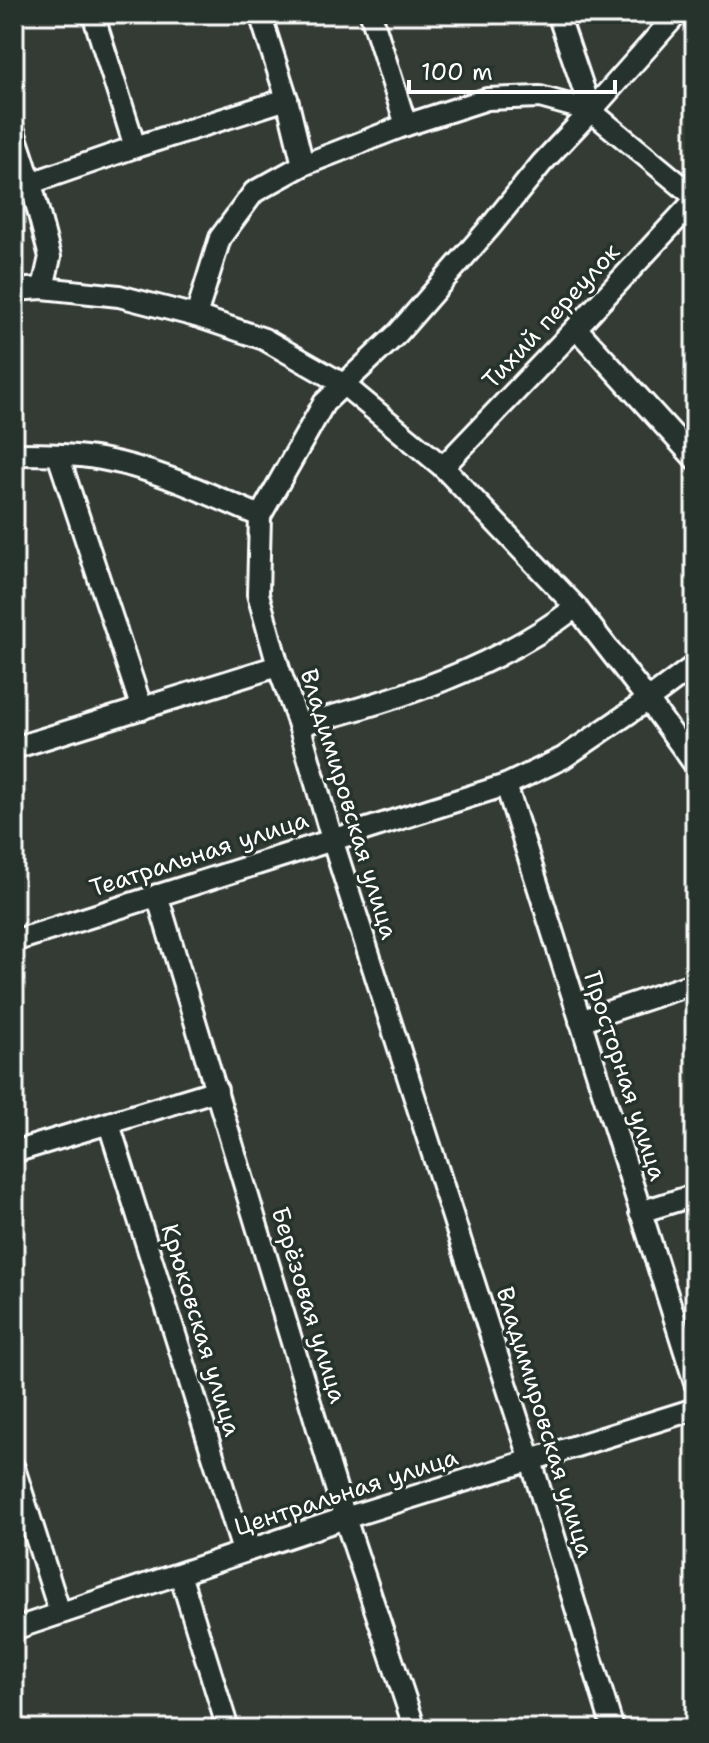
<svg xmlns="http://www.w3.org/2000/svg" width="709" height="1743" font-family="'Shantell Sans',sans-serif">
<rect width="100%" height="100%" fill="#333b34"/>
<filter id="ink" filterUnits="userSpaceOnUse"><feTurbulence type="fractalNoise" baseFrequency=".0125" numOctaves="2"/><feDisplacementMap in="SourceGraphic" scale="16" xChannelSelector="R" yChannelSelector="G"/><feConvolveMatrix kernelMatrix="1 2 1 2 8 2 1 2 1" color-interpolation-filters="sRGB"/></filter>
<g filter="url(#ink)">
<g fill="none" stroke-linecap="round" stroke-linejoin="round">
<defs>
<g id="minor">
<polyline points="93,14 135,147"/>
<polyline points="260,14 287,99 303,165"/>
<polyline points="371,14 406,125"/>
<polyline points="558,14 591,111"/>
<polyline points="14,131 31,183 50,257 43,288"/>
<polyline points="31,183 135,147 287,99"/>
<polyline points="14,290 43,288 119,296 196,316 264,339 343,384 443,467 576,607 648,700 695,765"/>
<polyline points="196,316 220,238 254,192 303,165 406,125 487,99 540,97 591,111 695,197"/>
<polyline points="576,328 695,459"/>
<path d="M 14,454 C 43,454 73,454 101,459 C 157,469 209,494 260,516"/>
<polyline points="58,455 142,709"/>
<polyline points="443,467 576,328 695,200"/>
<path d="M 299,725 C 397,700 495,669 576,607"/>
<polyline points="14,748 278,666"/>
<polyline points="506,785 695,1383"/>
<polyline points="157,895 345,1518 415,1729"/>
<polyline points="14,941 506,785 563,758 648,700 695,665"/>
<polyline points="580,1021 695,983"/>
<polyline points="109,1124 243,1551"/>
<polyline points="14,1152 217,1090"/>
<polyline points="640,1212 695,1195"/>
<polyline points="14,1468 60,1613"/>
<polyline points="180,1574 228,1729"/>
<polyline points="14,1629 345,1518 695,1409"/>
<polyline points="613,1729 531,1461 332,839 299,725 278,666 258,594 260,516 324,403 398,333 490,227 542,163 591,111 677,14"/>
</g>
</defs>
<!-- minor casing -->
<use href="#minor" stroke="#fff" stroke-width="26"/>
<!-- minor -->
<use href="#minor" stroke="#26332d" stroke-width="20"/>
</g>
</g>
<g text-anchor="middle" stroke-width="7" stroke-linejoin="round" paint-order="stroke">
<!-- street labels -->
<g font-size="24" fill="#fff" stroke="#26332d">
<text transform="translate(551 316) rotate(-47)" y="8">Тихий переулок</text>
<text transform="translate(349 804) rotate(73)" y="8">Владимировская улица</text>
<text transform="translate(199 854) rotate(-18)" y="8">Театральная улица</text>
<text transform="translate(625 1076) rotate(72)" y="8">Просторная улица</text>
<text transform="translate(309 1305) rotate(73)" y="8">Берёзовая улица</text>
<text transform="translate(201 1330) rotate(73)" y="8">Крюковская улица</text>
<text transform="translate(545 1422) rotate(73)" y="8">Владимировская улица</text>
<text transform="translate(346 1492) rotate(-18)" y="8">Центральная улица</text>
</g>
</g>
<!-- margin -->
<rect width="709" height="1743" fill="none" stroke="#26332d" stroke-width="48"/>
<rect x="24" y="24" width="661" height="1695" fill="none" stroke="#fff" stroke-width="3" filter="url(#ink)"/>
<!-- scale -->
<path d="M409 80v12h206v-12" fill="none" stroke="#ffffff" stroke-width="4"/>
<text x="421" y="80" font-size="24" fill="#ffffff" stroke="#26332d" stroke-width="6" paint-order="stroke">100 m</text>
</svg>
